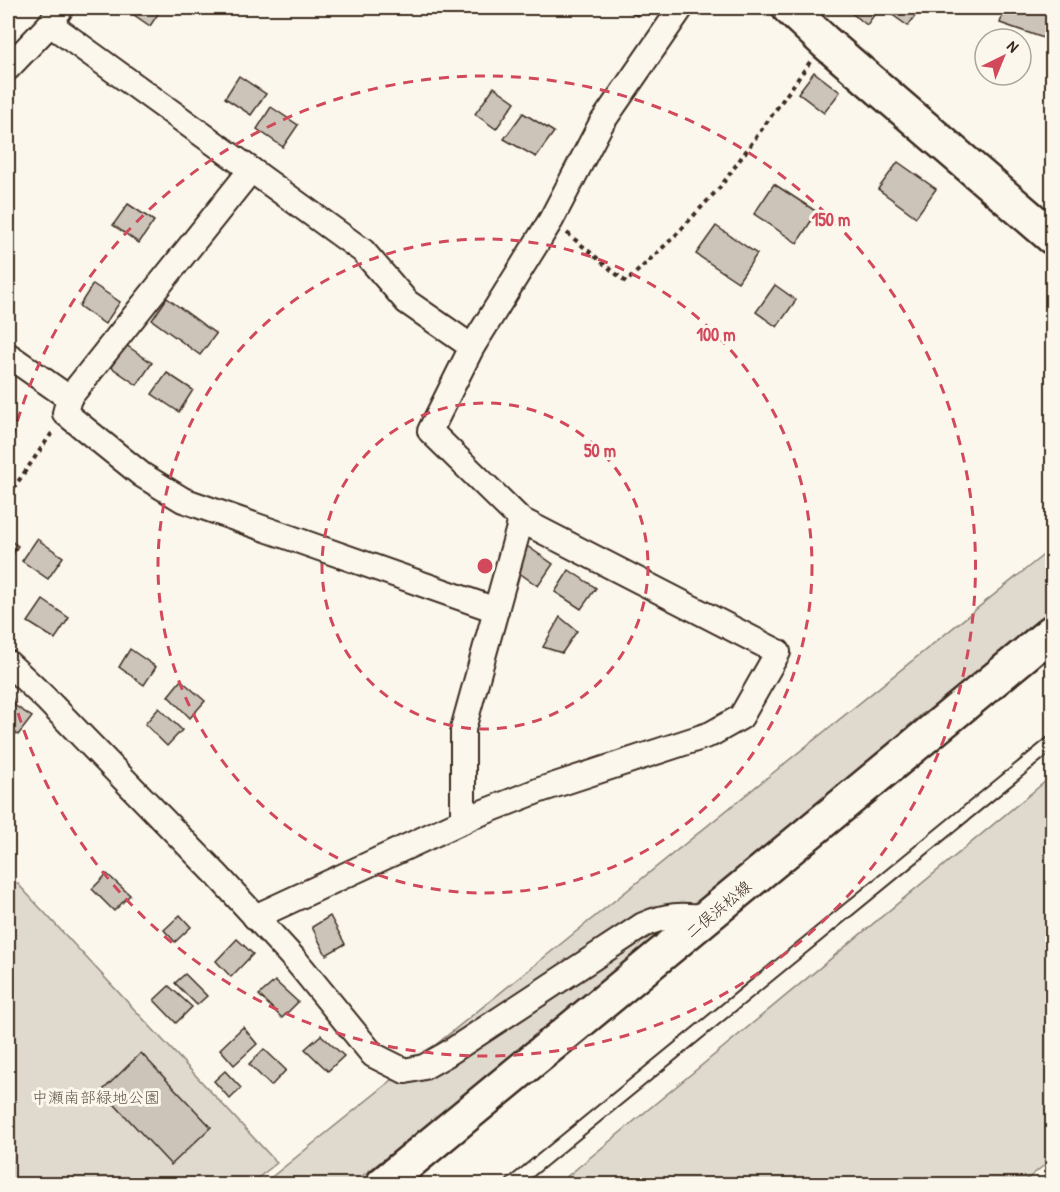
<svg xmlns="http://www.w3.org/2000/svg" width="1060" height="1192" font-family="'Patrick Hand','Klee One',sans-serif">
<rect width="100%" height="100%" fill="#fbf7ec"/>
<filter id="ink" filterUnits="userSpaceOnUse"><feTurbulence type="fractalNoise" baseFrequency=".0167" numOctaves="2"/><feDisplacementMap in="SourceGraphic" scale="12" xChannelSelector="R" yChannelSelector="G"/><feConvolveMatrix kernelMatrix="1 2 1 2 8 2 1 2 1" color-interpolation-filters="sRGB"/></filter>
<g filter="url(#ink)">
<!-- green -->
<g fill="#dfd9ce" stroke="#8d8276" stroke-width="1.5">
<polygon points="1052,548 1052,646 922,714 662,943 352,1184 263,1184"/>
<polygon points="1052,776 1052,1159 1021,1184 558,1184"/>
<polygon points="17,883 277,1163 250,1184 8,1184 8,892"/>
</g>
<!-- building -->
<g fill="#ccc4b9" stroke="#3b2a1e" stroke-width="1.5">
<polygon points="124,8 162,8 150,26"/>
<polygon points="624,8 643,8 637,16"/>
<polygon points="847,8 879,8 867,25 846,9"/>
<polygon points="889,8 921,8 908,26 887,11"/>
<polygon points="1005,8 1052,8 1052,41 1000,23"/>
<polygon points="814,72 840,92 824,113 798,93"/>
<polygon points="239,76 266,94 251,115 225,98"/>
<polygon points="494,87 515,102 496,129 475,114"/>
<polygon points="271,107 298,125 283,147 257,129"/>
<polygon points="523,113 554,132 536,157 504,139"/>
<polygon points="898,162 936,189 916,217 878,189"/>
<polygon points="774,184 817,212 797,243 754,214"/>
<polygon points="128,204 154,221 139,243 113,225"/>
<polygon points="716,226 757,254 738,282 696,254"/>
<polygon points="93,284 120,302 105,324 79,306"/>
<polygon points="775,285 796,300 777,327 756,312"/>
<polygon points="167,298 216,334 200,355 152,320"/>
<polygon points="126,345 152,363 137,385 111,367"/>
<polygon points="167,373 193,390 179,412 152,394"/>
<polygon points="8,539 18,546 8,562"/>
<polygon points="37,539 63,557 48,579 22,561"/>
<polygon points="527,546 553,564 538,586 512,568"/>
<polygon points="569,570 596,588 581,609 555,592"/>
<polygon points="43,600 69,618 55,639 28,622"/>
<polygon points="560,617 577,631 562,653 543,647"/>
<polygon points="130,649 156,667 144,685 119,667"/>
<polygon points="181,680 205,701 190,718 168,696"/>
<polygon points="8,701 32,717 18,735 8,727"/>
<polygon points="159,708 182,730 167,746 145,724"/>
<polygon points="107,874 130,895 114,911 92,889"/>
<polygon points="180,915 191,927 175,942 164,930"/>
<polygon points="330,916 345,944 326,955 312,927"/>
<polygon points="237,939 253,954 231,977 216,961"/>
<polygon points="185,974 207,996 197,1005 175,983"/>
<polygon points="275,981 298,1002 282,1018 259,995"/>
<polygon points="169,986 192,1007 176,1023 154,1000"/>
<polygon points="243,1027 257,1044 234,1065 220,1049"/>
<polygon points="321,1035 344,1056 328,1071 305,1049"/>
<polygon points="264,1049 286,1070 271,1086 249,1064"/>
<polygon points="141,1053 211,1127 171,1165 102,1091"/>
<polygon points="225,1071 241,1088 230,1099 214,1081"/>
</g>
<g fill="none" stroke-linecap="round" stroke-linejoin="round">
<defs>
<polyline id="lane" points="513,1184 1052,743"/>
<g id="street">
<polyline points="50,24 363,251 407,302 472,347"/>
<polyline points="8,68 50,24 61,8"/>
<polyline points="8,355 69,398 65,413 142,475 183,500 496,610"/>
<polyline points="69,398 251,170"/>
<path d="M 8,663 L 45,698 L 217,875 L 297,962 L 373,1055 L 405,1071 L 424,1067 L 447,1054 L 643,925 C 666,915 682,914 706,918"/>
<polyline points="463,821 463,729 521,520"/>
<polyline points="255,917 471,817 540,790 711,734 741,717 778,652 521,520 430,431 472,347 551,220 601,124 681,8"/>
</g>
<g id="secondary">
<polyline points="789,8 825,42 1052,237"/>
<polyline points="383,1184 1052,632"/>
</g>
</defs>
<!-- lane casing -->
<use href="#lane" stroke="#3b2a1e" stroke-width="16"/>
<!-- street casing -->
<use href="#street" stroke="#3b2a1e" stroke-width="28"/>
<!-- secondary casing -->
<use href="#secondary" stroke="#3b2a1e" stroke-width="38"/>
<!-- path -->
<g stroke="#3b2a1e" stroke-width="4" stroke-dasharray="4.5 4.5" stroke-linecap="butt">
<polyline points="567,233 626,282 674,237 721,186 810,62"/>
<polyline points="8,496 54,430"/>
</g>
<!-- lane -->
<use href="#lane" stroke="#fbf7ec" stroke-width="12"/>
<!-- street -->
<use href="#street" stroke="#fbf7ec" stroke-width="24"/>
<!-- secondary -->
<use href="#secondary" stroke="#fbf7ec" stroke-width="33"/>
</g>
</g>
<!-- distance rings -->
<g fill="none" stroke="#d1495b" stroke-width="3" stroke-dasharray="10 8">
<circle cx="485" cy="566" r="163"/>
<circle cx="485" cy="566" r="327"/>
<path d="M8 456A490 490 0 1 1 8 676"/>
</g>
<g text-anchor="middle" stroke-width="6" stroke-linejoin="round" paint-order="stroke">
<!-- street labels -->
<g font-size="16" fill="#3b2a1e" stroke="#fbf7ec">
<text transform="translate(718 909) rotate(-40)" y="6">二俣浜松線</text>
</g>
<!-- park labels -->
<g font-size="16" fill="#64564a" stroke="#fbf7ec">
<text x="96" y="1103">中瀬南部緑地公園</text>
</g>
</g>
<circle cx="485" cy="566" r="9" fill="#d1495b" stroke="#fbf7ec" stroke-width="3"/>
<g font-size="18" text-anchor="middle" font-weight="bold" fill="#d1495b" stroke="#fbf7ec" stroke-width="6" stroke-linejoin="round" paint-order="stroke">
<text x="831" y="226">150 m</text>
<text x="716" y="341">100 m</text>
<text x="600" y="457">50 m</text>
</g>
<!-- margin -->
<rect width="1060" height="1192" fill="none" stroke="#fbf7ec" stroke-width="30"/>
<rect x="15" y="15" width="1030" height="1162" fill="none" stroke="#3b2a1e" stroke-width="2" filter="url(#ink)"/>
<!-- north arrow -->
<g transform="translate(1003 57) rotate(43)"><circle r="28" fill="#fbf7ec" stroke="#aea59a" stroke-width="1.5"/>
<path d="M0-4.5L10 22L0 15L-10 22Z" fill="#d1495b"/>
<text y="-9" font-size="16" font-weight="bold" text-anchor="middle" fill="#3b2a1e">N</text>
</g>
</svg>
